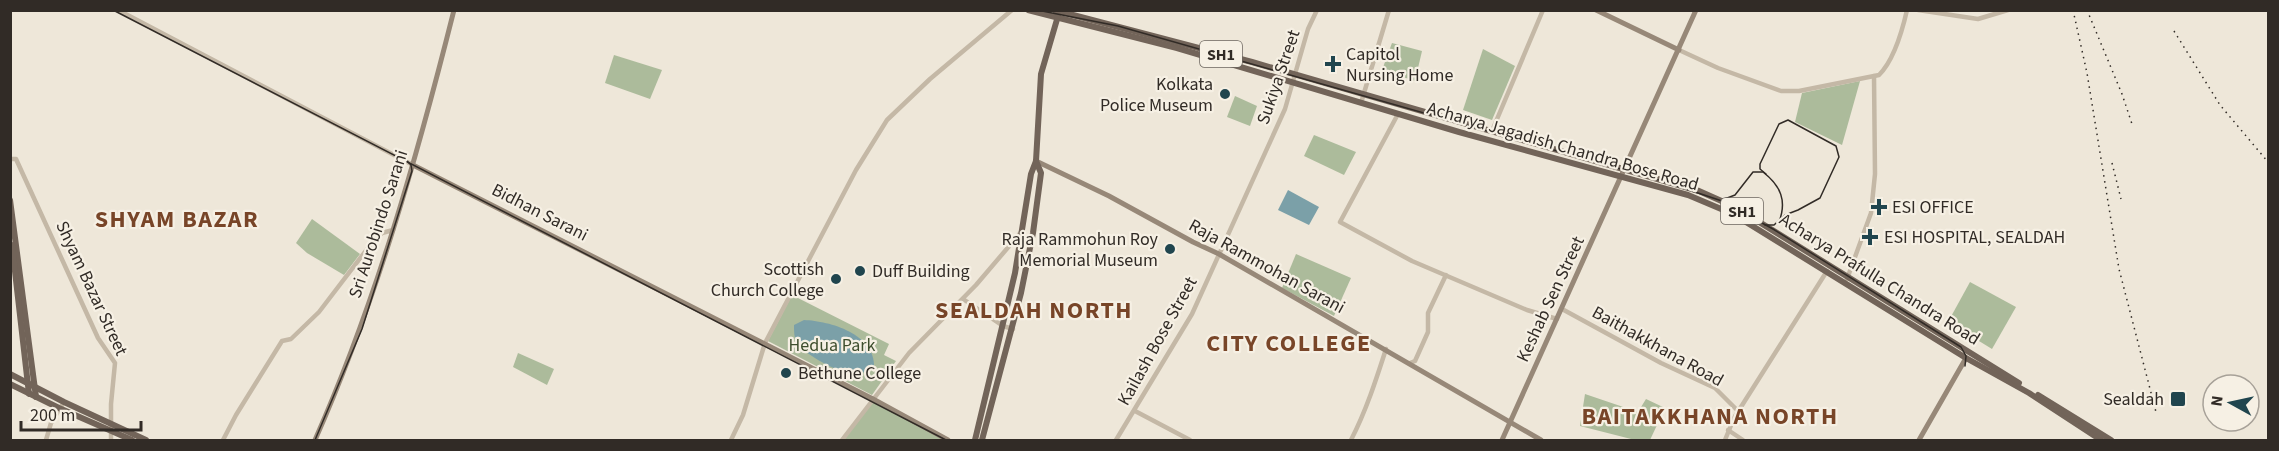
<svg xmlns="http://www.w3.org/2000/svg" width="2279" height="451" font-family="'Source Sans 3',sans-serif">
<rect width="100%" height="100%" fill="#eee7d9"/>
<!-- green -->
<g fill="#acbb9b">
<polygon points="1392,43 1422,51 1415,81 1382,70"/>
<polygon points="1483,49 1515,66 1492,120 1463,110"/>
<polygon points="614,55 662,70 650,99 605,83"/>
<polygon points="1860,81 1842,145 1795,122 1802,93"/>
<polygon points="1235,96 1257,106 1250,126 1227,117"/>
<polygon points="1314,135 1356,152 1344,175 1304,156"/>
<polygon points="312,219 360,254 344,275 307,253 296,243"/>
<polygon points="1296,254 1351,278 1334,316 1282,288"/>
<polygon points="1970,282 2016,307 1992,349 1948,322"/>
<polygon points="792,295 889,344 884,355 896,361 872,395 768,341"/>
<polygon points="518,353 554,369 547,385 513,367"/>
<polygon points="1585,394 1638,412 1646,399 1665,408 1650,440 1635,440 1580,426"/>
<polygon points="874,399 951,440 843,440"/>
</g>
<!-- water -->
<g fill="#7ba0a8">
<polygon points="1288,190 1319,207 1309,225 1278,210"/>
<path d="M 804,320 C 830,321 875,334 874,367 C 867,372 860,374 851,374 C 838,372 805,355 797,343 C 794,338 794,331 794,325 Z"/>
</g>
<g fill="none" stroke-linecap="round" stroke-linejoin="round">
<!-- tertiary -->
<g stroke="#c4b8a6" stroke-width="4.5">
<polyline points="118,10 413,165"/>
<polyline points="1918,10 1978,19 2008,10"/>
<path d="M 1679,50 L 1718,68 L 1781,91 L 1799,91 L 1879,75 C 1894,60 1902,32 1907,10"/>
<polyline points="1361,103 1389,10"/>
<polyline points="1398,114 1340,222 1412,261 1527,310 1557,319"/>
<polyline points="1492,131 1543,10"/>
<polyline points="10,159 16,159 98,338 115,363 111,404 111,440"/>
<polyline points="1847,279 1871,213 1875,174 1874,76"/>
<polyline points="963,299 1003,326 1013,329"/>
<polyline points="1562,309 1661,363 1715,388 1738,411"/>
<polyline points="1410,363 1415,361 1428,332 1428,313 1446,275"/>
<polyline points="1135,411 1190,440"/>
<polyline points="1728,430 1743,440"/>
<polyline points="46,440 51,423 64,402"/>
<polyline points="223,440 236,415 282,341 291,339 319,312 371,244 382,233 393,230"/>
<polyline points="731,440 743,415 765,343 856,170 887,120 930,79 1012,10"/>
<polyline points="842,440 909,353 976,285 1022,231"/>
<polyline points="1116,440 1192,314 1285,109 1308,29 1317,10"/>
<path d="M 1351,440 C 1366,411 1376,380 1386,349"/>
<polyline points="1725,440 1734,418 1827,271"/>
</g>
<!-- secondary -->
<g stroke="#978878" stroke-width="5">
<polyline points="1596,10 1679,50"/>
<polyline points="1036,161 1109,196 1193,242 1219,254 1541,440"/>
<polyline points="413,165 873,399 948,440"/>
<path d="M 315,440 C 376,302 417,157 454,10"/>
<polyline points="1502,440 1696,10"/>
<polyline points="1919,440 1966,358"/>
</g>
<!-- primary -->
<g stroke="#726459" stroke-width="6">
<polyline points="1028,10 1177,48 1459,132 1688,195 1733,214 1966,358 2029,393 2101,440"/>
<polyline points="1054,10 1252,62 1699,191 1735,207 2019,383"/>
<polyline points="10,200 36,397"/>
<polyline points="12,245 29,394"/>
<polyline points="10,374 64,402 146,440"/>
<polyline points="10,384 59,408 132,440"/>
<polyline points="2038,395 2111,440"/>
<polyline points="975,440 1015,273 1031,174 1036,161 1041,74 1058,16"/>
<polyline points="982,440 1021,293 1033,233 1041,173 1036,161"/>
</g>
<!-- tram -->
<g stroke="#312b26" stroke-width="1.5">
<polyline points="66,10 71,10"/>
<polyline points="113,10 946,440"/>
<polyline points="1037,10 1118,26 1656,179 1722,201 1773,229 1961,347 1966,356 1965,366"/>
<path d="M 1722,200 L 1735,195 L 1753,172 L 1763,172 C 1781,186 1787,201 1779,222"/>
<polyline points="1765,225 1774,225 1785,215 1798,210 1820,198 1839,157 1836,146 1788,120 1779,124 1760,164 1760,169 1766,174"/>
<polyline points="315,440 362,329 412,171 411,165 405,159"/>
</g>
<!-- rail -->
<g stroke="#312b26" stroke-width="1.5" stroke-dasharray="1.5 4.5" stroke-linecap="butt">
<polyline points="2073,10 2087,73 2119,269 2156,412"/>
<polyline points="2087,10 2122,94 2132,124"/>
<polyline points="2174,31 2220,105 2268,162"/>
<polyline points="2112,163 2121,199"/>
</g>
</g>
<!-- markers -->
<g fill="#20454e" stroke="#f6f0e4" stroke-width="2">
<path d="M1330 55h6v6h6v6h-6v6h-6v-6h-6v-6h6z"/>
<circle cx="1225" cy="94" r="6"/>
<path d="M1876 198h6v6h6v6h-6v6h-6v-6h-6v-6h6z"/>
<path d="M1867 228h6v6h6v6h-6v6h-6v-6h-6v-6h6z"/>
<circle cx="1170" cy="249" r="6"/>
<circle cx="860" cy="271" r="6"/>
<circle cx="836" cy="279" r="6"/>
<circle cx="786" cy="373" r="6"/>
<rect x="2170" y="391" width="16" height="16" rx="3"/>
</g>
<g text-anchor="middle" stroke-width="4.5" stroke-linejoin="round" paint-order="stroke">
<!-- shield labels -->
<g fill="#f6f0e4" stroke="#6c665f" stroke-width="1.5">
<rect x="1200" y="41" width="42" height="26" rx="4.5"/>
<rect x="1721" y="198" width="42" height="26" rx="4.5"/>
</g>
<g font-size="16" font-weight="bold" fill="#312b26">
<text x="1221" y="60">SH1</text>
<text x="1742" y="217">SH1</text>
</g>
<!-- poi labels -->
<g font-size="18" fill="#312b26" stroke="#f6f0e4" text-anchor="start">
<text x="1346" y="60">Capitol<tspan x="1346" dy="21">Nursing Home</tspan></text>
<text x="1213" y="90" text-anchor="end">Kolkata<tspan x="1213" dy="21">Police Museum</tspan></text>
<text x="1892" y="213">ESI OFFICE</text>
<text x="1884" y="243">ESI HOSPITAL, SEALDAH</text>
<text x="1158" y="245" text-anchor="end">Raja Rammohun Roy<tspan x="1158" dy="21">Memorial Museum</tspan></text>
<text x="824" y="275" text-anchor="end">Scottish<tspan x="824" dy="21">Church College</tspan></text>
<text x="872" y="277">Duff Building</text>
<text x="798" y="379">Bethune College</text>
<text x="2164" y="405" text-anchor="end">Sealdah</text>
</g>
<!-- street labels -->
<g font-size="18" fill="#312b26" stroke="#f6f0e4">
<text transform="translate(1278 77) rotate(-71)" y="6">Sukiya Street</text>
<text transform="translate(1563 146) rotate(16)" y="6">Acharya Jagadish Chandra Bose Road</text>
<text transform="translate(540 212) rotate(27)" y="6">Bidhan Sarani</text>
<text transform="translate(378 224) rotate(-72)" y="6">Sri Aurobindo Sarani</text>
<text transform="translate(1267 266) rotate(29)" y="6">Raja Rammohan Sarani</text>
<text transform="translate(1880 279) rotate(32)" y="6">Acharya Prafulla Chandra Road</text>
<text transform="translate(92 288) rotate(65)" y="6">Shyam Bazar Street</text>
<text transform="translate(1550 299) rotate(-65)" y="6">Keshab Sen Street</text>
<text transform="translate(1157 341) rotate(-61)" y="6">Kailash Bose Street</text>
<text transform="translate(1658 346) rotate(29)" y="6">Baithakkhana Road</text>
</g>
<!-- park labels -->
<g font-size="18" fill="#3d4d2d" stroke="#f6f0e4">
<text x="832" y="351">Hedua Park</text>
</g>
<!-- district labels -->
<g font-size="24" font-weight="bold" letter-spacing="1.5" fill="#784528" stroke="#f6f0e4">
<text x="177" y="227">SHYAM BAZAR</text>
<text x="1034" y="318">SEALDAH NORTH</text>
<text x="1289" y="351">CITY COLLEGE</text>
<text x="1710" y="424">BAITAKKHANA NORTH</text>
</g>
</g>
<!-- border -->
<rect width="2279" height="451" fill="none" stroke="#312b26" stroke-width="24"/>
<!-- north arrow -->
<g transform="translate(2231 403) rotate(278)"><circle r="28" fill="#f6f0e4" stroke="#a7a198" stroke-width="1.5"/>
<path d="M0-4.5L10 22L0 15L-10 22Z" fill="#20454e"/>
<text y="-9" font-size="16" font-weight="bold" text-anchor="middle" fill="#312b26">N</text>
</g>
<!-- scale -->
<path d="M21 421v9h120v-9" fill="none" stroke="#312b26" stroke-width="3"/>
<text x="30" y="421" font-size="18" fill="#312b26" stroke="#f6f0e4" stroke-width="4.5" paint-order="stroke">200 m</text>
</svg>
